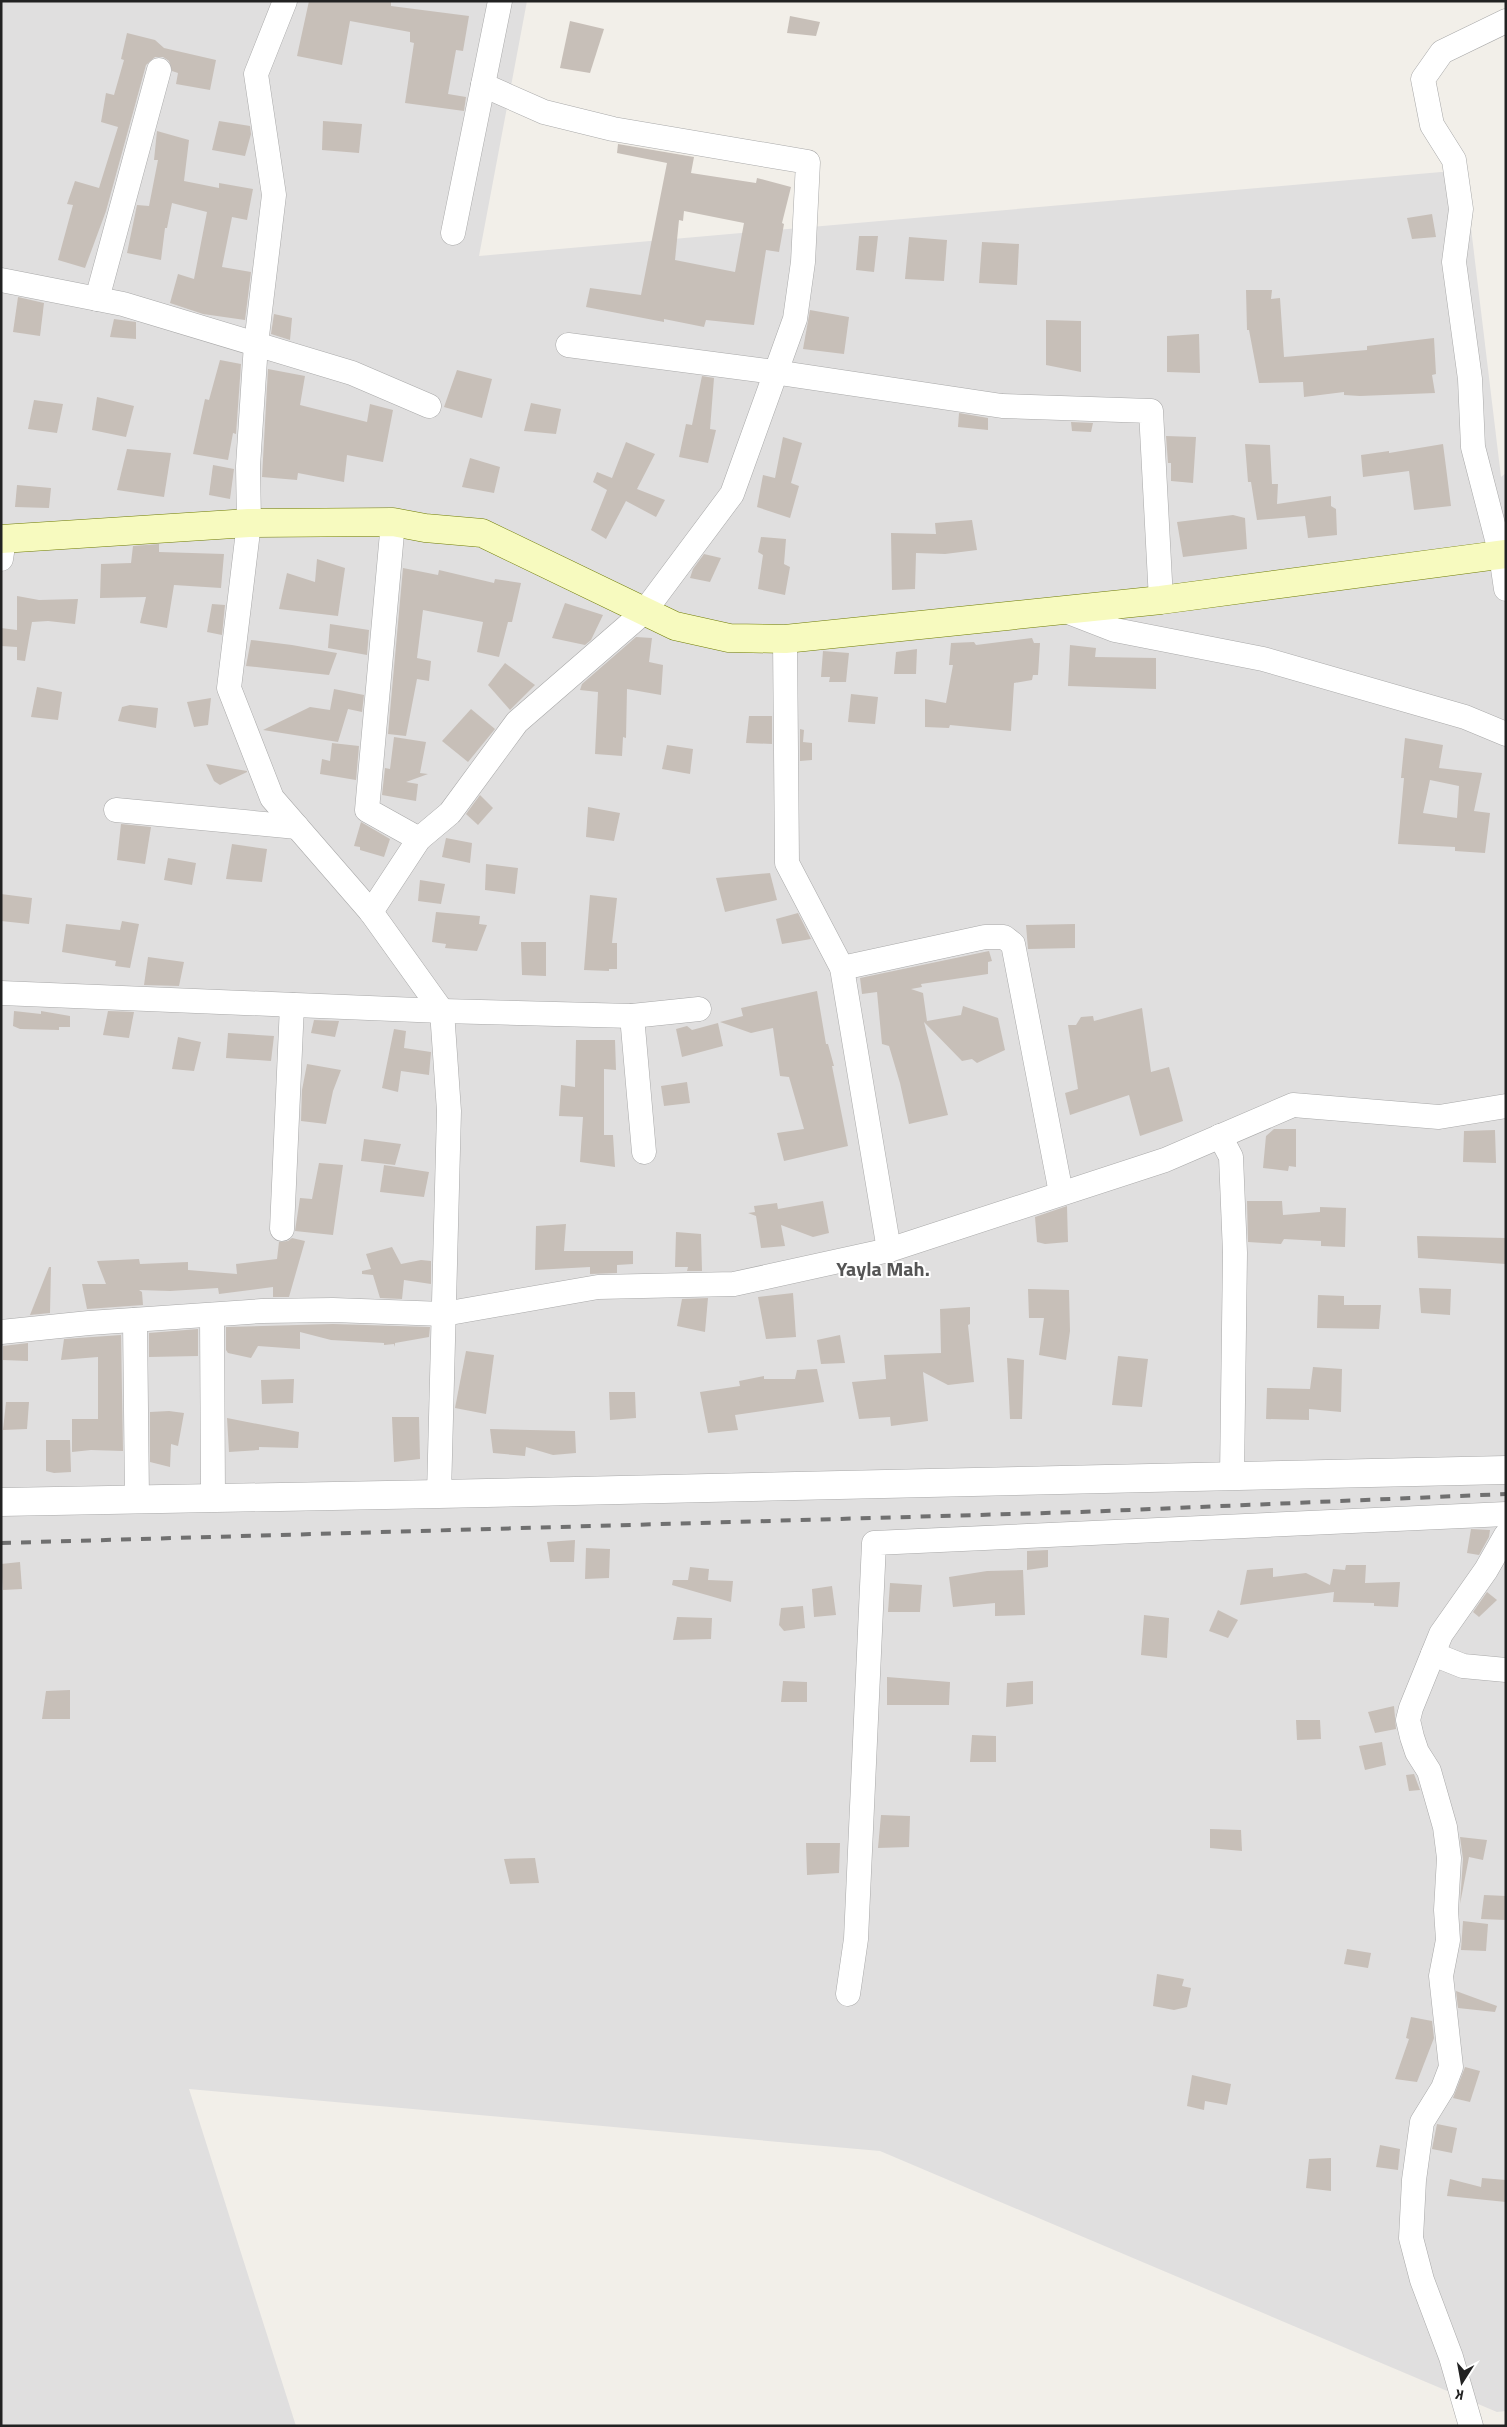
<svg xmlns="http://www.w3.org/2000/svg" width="1507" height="2427" font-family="'Titillium Web',sans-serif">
<rect width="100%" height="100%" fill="#f2efe9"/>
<!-- residential -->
<polygon fill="#e0dfdf" points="1,1 527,1 479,256 1464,170 1501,477 1506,473 1506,2411 1497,2412 880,2151 189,2089 296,2426 1,2426"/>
<!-- building -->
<g fill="#c7bfb8" fill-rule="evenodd">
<polygon points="309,1 391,1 391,6 469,16 463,51 456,50 448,94 466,97 464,111 405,103 414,43 410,42 410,32 350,21 342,65 297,56"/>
<polygon points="790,16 820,22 816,36 787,33"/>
<polygon points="570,21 604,29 590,73 560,68"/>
<polygon points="127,33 155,40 164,48 216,60 210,90 176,84 178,73 172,71 169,61 163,57 155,57 146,65 106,211 85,268 58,260 73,205 67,204 75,181 99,188 118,127 101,122 106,93 114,95 124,60 121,59"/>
<polygon points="219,121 250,126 251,134 245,156 212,150"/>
<polygon points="323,121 362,124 359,153 322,150"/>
<polygon points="157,131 189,140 184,181 219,188 219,183 253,189 247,220 232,217 222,267 251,272 245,320 203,314 170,303 178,274 194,279 207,212 172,203 167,228 165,228 161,260 127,253 137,205 149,206 158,160 154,160"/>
<path d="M 618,144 L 694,157 L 691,173 L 756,183 L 757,178 L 791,187 L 782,223 L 784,224 L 779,252 L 766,250 L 754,325 L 706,320 L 704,327 L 664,319 L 664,322 L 586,307 L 590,288 L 641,295 L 667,163 L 617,153 ZM 684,211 L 744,223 L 735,272 L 675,260 L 679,220 L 683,221 Z"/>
<polygon points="1432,214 1436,237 1412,239 1407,218"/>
<polygon points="859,236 878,236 874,272 856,270"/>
<polygon points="909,237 947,240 944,281 905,279"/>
<polygon points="982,242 1019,244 1017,285 979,283"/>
<polygon points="1246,290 1272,290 1271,299 1280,298 1284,357 1367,350 1367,346 1434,338 1436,374 1432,375 1435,393 1360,396 1344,395 1344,392 1304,397 1303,382 1259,383 1249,330 1247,330"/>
<polygon points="18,297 44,303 40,336 13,332"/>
<polygon points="810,310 849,317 844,354 803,349"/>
<polygon points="274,314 292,318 290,340 271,334"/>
<polygon points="114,319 136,322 136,339 110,337"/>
<polygon points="1046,320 1081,321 1081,372 1046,365"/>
<polygon points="1199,334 1200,373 1167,372 1167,336"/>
<polygon points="220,360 241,364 236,434 233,433 228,460 193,454 205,399 209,400"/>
<polygon points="268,369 305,376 300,405 367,422 370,404 393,410 383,462 347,455 344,482 298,473 297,480 262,477"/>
<polygon points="457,370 492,379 482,418 444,407"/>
<polygon points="702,376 714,378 710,429 716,430 708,463 679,457 686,424 692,425"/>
<polygon points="97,397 134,406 126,437 92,430"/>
<polygon points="34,400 63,404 57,433 28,429"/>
<polygon points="531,403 561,409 556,434 524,431"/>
<polygon points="959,413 988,418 988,430 958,427"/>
<polygon points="1071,422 1093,423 1091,432 1072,431"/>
<polygon points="1166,436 1196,437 1193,483 1171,481 1171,463 1168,463"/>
<polygon points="783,437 802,443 791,483 799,486 790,518 757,507 763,475 775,478"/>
<polygon points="626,442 655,454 637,489 665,500 656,517 626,501 606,539 591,530 607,490 593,482 597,472 612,478"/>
<polygon points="1245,444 1270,445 1272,484 1278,484 1277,504 1331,496 1331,506 1336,509 1337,535 1308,538 1305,516 1257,520 1251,482 1248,482"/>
<polygon points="1443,444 1451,506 1414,510 1409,471 1363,477 1361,455 1389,451 1389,453"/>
<polygon points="127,449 171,453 164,497 117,490"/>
<polygon points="470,458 500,467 494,493 462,487"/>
<polygon points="213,465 234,469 230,499 209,495"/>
<polygon points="17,485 51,488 49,508 15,507"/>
<polygon points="1233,515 1245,518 1247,549 1183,557 1177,522"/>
<polygon points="972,520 977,550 945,554 916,553 915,589 892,590 891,533 936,534 935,523"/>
<polygon points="761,537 786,539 784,564 790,567 785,595 758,589 763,555 758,552"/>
<polygon points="159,544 159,552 224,554 221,588 174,585 167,628 140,623 146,597 100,598 101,564 131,563 133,546"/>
<polygon points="704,554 721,558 710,582 690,578 693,569"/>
<polygon points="317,559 345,568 338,616 279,609 287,573 315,582"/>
<polygon points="403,568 438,575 439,570 494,583 495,579 521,583 512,622 508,622 499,657 477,652 483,622 423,610 417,658 431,661 429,681 417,679 406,736 388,734"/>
<polygon points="17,596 39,600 78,599 75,624 48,621 32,622 25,661 17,660 17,647 1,646 1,628 17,630"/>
<polygon points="565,603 603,615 591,640 585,645 552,638"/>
<polygon points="212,604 225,605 222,635 207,632"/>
<polygon points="330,624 369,630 367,655 328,648"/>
<polygon points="636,637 652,638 649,662 663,665 661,695 627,689 626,738 623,737 622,756 595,754 598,692 580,690 582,684"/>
<polygon points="1032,638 1034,643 1040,643 1038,675 1033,675 1032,680 1014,683 1011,731 950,725 949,728 925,727 925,699 946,703 953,665 949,665 951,643 974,642 976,645"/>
<polygon points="251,640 292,645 337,653 329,675 246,666"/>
<polygon points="1070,645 1096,648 1095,657 1156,658 1156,689 1068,686"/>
<polygon points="917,649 916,674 894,674 896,652"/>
<polygon points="823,651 849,653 846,682 829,682 830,677 821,677"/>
<polygon points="505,663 535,685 510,710 488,685"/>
<polygon points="37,687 62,692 58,720 31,717"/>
<polygon points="334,689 364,695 362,712 348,709 338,742 263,730 310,707 330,710"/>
<polygon points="851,694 878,697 875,724 848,722"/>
<polygon points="211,698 208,725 194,727 187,702"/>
<polygon points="130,705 158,708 156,728 118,721 122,707"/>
<polygon points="471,709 495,729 468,762 442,741"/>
<polygon points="749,716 772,716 772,744 746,743"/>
<polygon points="800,729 804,730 803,742 812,743 812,760 800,761"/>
<polygon points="394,737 426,742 420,773 428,774 406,782 418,784 416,801 382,795 385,768 390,769"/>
<path d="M 1405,738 L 1443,745 L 1439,768 L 1482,773 L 1474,811 L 1490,813 L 1485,853 L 1455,851 L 1455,847 L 1398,844 L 1404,778 L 1401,778 ZM 1430,780 L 1459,786 L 1457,818 L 1423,813 Z"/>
<polygon points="332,743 359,746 356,780 320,774 322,759 330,761"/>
<polygon points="667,745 693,749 690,774 662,769"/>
<polygon points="206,764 247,771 247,772 220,785 214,781"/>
<polygon points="480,795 493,808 478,825 466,814"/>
<polygon points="588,807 620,813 614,841 586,837"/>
<polygon points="361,822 390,839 384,857 360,850 360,847 354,846"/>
<polygon points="121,824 151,827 145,864 117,860"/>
<polygon points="446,838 472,843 470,863 442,857"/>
<polygon points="232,844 267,849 262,882 226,879"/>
<polygon points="168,858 196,863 192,885 164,880"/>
<polygon points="486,864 518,868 515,894 485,890"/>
<polygon points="770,873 777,900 725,912 716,878"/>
<polygon points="420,880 445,884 441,904 418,901"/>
<polygon points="1,894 32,898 29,924 1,921"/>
<polygon points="590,895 617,898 612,943 617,943 617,969 609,969 609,971 584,970"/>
<polygon points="436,912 480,916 479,924 487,925 477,951 445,948 446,944 432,942"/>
<polygon points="798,913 811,939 782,944 776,919"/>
<polygon points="122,921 139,924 130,968 115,966 116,961 62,952 66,924 120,930"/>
<polygon points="1075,924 1075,948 1028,949 1026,925"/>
<polygon points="521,942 546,942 546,976 522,975"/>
<polygon points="989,951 992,961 988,962 988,974 921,984 922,987 911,989 923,993 927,1021 961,1015 963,1006 998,1018 1005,1050 977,1063 972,1059 962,1061 924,1022 948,1115 909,1124 900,1083 889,1046 882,1044 877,992 862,994 860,978"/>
<polygon points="148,957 184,962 179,986 144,985"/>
<polygon points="817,991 826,1044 828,1044 834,1066 832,1066 848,1146 784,1161 777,1133 804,1129 789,1077 780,1076 773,1028 751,1033 720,1022 743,1016 741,1008"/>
<polygon points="1142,1008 1151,1072 1169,1067 1183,1121 1140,1136 1129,1095 1070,1115 1065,1093 1078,1089 1068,1025 1076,1025 1081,1017 1093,1016 1094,1021"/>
<polygon points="14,1011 41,1014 41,1011 70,1016 70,1027 59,1027 59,1030 20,1029 13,1026"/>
<polygon points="108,1011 134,1012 129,1038 103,1035"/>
<polygon points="314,1020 339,1021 335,1037 311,1033"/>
<polygon points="718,1023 723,1046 682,1057 676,1029 687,1026 692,1030"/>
<polygon points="394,1029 406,1031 404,1048 431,1052 429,1075 401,1071 398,1092 382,1088"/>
<polygon points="228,1033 274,1036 271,1061 226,1058"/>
<polygon points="178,1037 201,1042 194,1071 172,1069"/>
<polygon points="576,1040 615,1040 616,1070 604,1069 604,1135 613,1135 615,1167 580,1162 583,1117 559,1116 561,1085 575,1087"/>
<polygon points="307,1064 341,1070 333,1091 326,1124 301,1121 302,1090"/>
<polygon points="687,1082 690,1103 664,1106 661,1086"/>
<polygon points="1274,1129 1296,1129 1296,1167 1289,1166 1288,1171 1263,1168 1266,1136"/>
<polygon points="1495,1130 1496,1163 1463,1162 1464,1131"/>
<polygon points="364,1139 401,1144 395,1165 361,1161"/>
<polygon points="319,1163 343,1165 333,1235 295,1231 300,1198 312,1199"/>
<polygon points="384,1165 429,1172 424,1197 380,1192"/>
<polygon points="823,1201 829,1233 813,1237 781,1225 785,1246 761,1248 756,1216 748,1213 755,1212 754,1206 777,1203 778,1209"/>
<polygon points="1247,1201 1282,1201 1283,1215 1320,1212 1320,1207 1346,1208 1345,1247 1321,1246 1321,1241 1284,1239 1281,1244 1248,1242"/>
<polygon points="1067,1206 1068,1242 1045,1244 1037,1242 1035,1217"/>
<polygon points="566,1224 564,1251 633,1251 633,1264 617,1265 617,1273 590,1274 590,1267 535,1270 536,1226"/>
<polygon points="676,1232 701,1234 702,1271 687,1271 688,1267 675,1267"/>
<polygon points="1417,1236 1506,1238 1506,1264 1418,1258"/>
<polygon points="292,1238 305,1241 289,1297 273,1297 273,1287 219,1294 218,1288 170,1291 139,1290 142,1292 143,1305 87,1309 82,1284 106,1284 97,1261 139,1259 140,1264 188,1262 188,1270 237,1274 236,1264 277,1259 279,1242 288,1241"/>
<polygon points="392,1247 401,1264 421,1260 431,1261 431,1284 404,1280 402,1299 380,1298 373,1275 362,1274 362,1271 371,1269 366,1254"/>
<polygon points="49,1267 51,1267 50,1313 30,1315"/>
<polygon points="1419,1288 1451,1289 1450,1315 1421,1313"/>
<polygon points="1028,1289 1069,1290 1070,1331 1066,1360 1039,1355 1044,1318 1029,1318"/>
<polygon points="793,1293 796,1337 766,1339 758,1297"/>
<polygon points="1318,1295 1344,1296 1344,1305 1381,1305 1379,1329 1317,1328"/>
<polygon points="708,1298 705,1332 677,1326 682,1299"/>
<polygon points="970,1307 970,1324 968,1325 974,1382 948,1385 923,1372 928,1421 891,1426 890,1417 859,1419 852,1382 886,1379 884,1355 941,1353 940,1309"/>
<polygon points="333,1324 430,1327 429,1337 395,1343 395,1347 394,1344 384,1345 384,1343 331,1340 300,1332 300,1349 258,1346 251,1358 228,1353 226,1350 226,1327"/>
<polygon points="198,1329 198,1356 149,1357 149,1333"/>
<polygon points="121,1335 123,1451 91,1450 72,1452 72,1419 98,1419 98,1357 61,1360 64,1339"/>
<polygon points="840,1335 845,1363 821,1364 817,1340"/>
<polygon points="28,1343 28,1361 3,1360 3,1346"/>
<polygon points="466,1351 494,1355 486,1414 455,1408"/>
<polygon points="1118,1356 1148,1359 1142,1407 1112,1405"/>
<polygon points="1007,1358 1024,1360 1022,1419 1010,1419"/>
<polygon points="1313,1367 1342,1369 1341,1412 1309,1409 1309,1420 1266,1419 1267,1388 1310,1389"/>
<polygon points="817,1369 824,1402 735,1415 738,1430 708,1433 700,1392 740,1386 739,1381 764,1376 764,1379 795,1379 797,1370"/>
<polygon points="294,1379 293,1403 262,1404 261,1380"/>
<polygon points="609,1392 635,1392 636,1418 610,1420"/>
<polygon points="6,1402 29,1402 27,1429 3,1430"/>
<polygon points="169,1411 184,1413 178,1446 171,1444 170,1467 150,1462 150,1412"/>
<polygon points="392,1417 419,1417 420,1459 394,1462"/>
<polygon points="227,1418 299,1432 298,1448 259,1447 259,1450 229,1452"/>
<polygon points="490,1429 575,1431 576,1453 553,1455 526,1447 525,1456 493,1453"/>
<polygon points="46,1440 70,1440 71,1472 54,1473 46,1471"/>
<polygon points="1471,1529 1490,1530 1489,1537 1479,1555 1467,1553"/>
<polygon points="575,1540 574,1562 550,1562 547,1542"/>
<polygon points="586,1548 610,1549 609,1578 585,1579"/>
<polygon points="1048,1550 1048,1567 1027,1570 1027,1551"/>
<polygon points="20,1562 22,1589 3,1590 1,1564"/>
<polygon points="1346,1565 1366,1565 1365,1583 1400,1582 1398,1607 1374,1606 1374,1603 1333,1602 1334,1592 1240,1605 1247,1570 1273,1568 1273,1577 1306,1573 1330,1585 1333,1569 1345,1570"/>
<polygon points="690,1567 709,1569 708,1580 733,1581 731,1602 672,1585 673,1580 688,1580"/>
<polygon points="1023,1570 1025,1615 995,1616 995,1603 953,1607 949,1577 987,1571"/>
<polygon points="890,1583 922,1585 920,1612 888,1612"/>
<polygon points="832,1586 836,1615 814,1617 812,1589"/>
<polygon points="1487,1592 1497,1600 1479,1617 1473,1612"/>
<polygon points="803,1606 805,1628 784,1631 779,1625 781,1608"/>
<polygon points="1218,1610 1238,1620 1228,1638 1209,1631"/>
<polygon points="1144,1615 1169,1618 1167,1658 1141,1655"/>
<polygon points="677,1617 712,1618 711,1639 673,1640"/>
<polygon points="887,1677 950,1682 949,1705 887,1705"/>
<polygon points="783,1681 807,1682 807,1702 781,1702"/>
<polygon points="1033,1681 1033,1704 1006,1707 1007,1683"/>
<polygon points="70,1690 70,1719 42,1719 46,1691"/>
<polygon points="1394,1706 1396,1729 1375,1733 1368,1712"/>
<polygon points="1296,1720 1320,1720 1321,1739 1297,1740"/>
<polygon points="972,1735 996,1736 996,1762 970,1762"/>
<polygon points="1382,1742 1386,1765 1365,1770 1359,1746"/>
<polygon points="1414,1774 1420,1790 1409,1791 1406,1775"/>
<polygon points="881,1815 910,1816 909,1847 878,1848"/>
<polygon points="1210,1829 1241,1830 1242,1851 1210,1848"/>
<polygon points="1460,1837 1487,1840 1483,1860 1469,1857 1460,1904 1463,1859"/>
<polygon points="806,1843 840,1843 839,1873 807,1875"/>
<polygon points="535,1858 539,1883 510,1884 504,1859"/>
<polygon points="1484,1895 1506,1896 1506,1920 1481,1919"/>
<polygon points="1463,1921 1488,1924 1486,1951 1461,1950"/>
<polygon points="1347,1949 1371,1953 1368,1968 1344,1964"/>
<polygon points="1157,1974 1184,1979 1182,1986 1191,1988 1187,2007 1174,2010 1153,2006"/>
<polygon points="1456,1991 1497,2006 1495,2012 1458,2008"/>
<polygon points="1411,2017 1432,2021 1434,2038 1417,2082 1395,2079 1409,2039 1406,2038"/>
<polygon points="1465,2067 1480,2071 1470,2102 1453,2098"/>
<polygon points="1192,2075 1231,2084 1227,2105 1205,2101 1204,2110 1187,2106"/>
<polygon points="1437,2124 1457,2128 1452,2153 1432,2149"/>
<polygon points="1380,2145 1400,2149 1398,2170 1376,2167"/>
<polygon points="1331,2158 1331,2191 1306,2188 1309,2159"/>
<polygon points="1482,2178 1506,2180 1506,2202 1447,2196 1450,2179 1481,2187"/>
</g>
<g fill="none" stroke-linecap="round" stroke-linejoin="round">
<defs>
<g id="minor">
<polyline points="285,1 256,74 274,195 256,344 248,466 249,523 229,688 272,798 371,912 442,1011 449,1111 439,1494"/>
<polyline points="1506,21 1442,52 1423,79 1432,125 1454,160 1461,209 1454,262 1470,379 1473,447 1501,555 1506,589"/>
<polyline points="453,233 500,1"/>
<polyline points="1,280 123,304 352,373 429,406"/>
<polyline points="97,299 159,70"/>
<polyline points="568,345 774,372 1002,406 1151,411 1161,600"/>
<polyline points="393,522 367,810 419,839"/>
<polyline points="1,559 4,539"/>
<polyline points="1066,611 1115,630 1263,659 1465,717 1506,734"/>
<polyline points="785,639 787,863 842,968 889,1250"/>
<polyline points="116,810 297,827"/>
<polyline points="371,912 419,839 450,813 517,722 644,612 732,494 795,319 803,262 808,162 613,129 544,112 483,85"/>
<polyline points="842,968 985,937 1004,937 1013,944 1061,1193"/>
<polyline points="1,993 442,1011 632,1016 699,1009"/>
<polyline points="632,1016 644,1152"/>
<polyline points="1220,1136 1231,1157 1235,1253 1232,1477"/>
<polyline points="282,1229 292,1005"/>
<polyline points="212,1315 213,1498"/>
<polyline points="135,1320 137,1499"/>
<polyline points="1,1332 89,1323 262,1311 333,1310 444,1314 598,1287 734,1284 889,1250 1165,1160 1293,1105 1439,1117 1506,1106"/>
<polyline points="1433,1654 1463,1666 1506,1670"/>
<polyline points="848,1994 856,1939 874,1543 1506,1514"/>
<polyline points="1471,2426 1451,2357 1422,2280 1411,2238 1414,2180 1422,2122 1443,2088 1451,2067 1441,1976 1448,1940 1446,1910 1449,1858 1445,1827 1429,1771 1417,1752 1412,1737 1408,1720 1411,1708 1441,1634 1486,1570 1506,1535"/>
</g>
<polyline id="tertiary" points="1,1502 439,1494 1506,1470"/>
<polyline id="secondary" points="1,539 249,523 393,522 425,528 482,533 675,626 729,638 785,639 1161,600 1506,554"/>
</defs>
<!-- minor casing -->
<use href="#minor" stroke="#a9a9a9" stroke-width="25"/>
<!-- tertiary casing -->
<use href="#tertiary" stroke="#a9a9a9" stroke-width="29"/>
<!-- secondary casing -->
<use href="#secondary" stroke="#707d05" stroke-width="29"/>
<!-- minor -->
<use href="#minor" stroke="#fff" stroke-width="24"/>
<!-- tertiary -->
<use href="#tertiary" stroke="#fff" stroke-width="28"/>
<!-- secondary -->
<use href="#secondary" stroke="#f7fabf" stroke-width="28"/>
<!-- rail -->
<polyline stroke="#707070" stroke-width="4" stroke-dasharray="10 10" stroke-linecap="butt" points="1,1543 1081,1512 1506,1494"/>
</g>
<g text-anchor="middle" stroke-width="4" stroke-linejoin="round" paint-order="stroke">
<!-- district labels -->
<g font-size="20" font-weight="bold" fill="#555" stroke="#fff">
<text x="883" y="1276">Yayla Mah.</text>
</g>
</g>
<!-- border -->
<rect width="1507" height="2427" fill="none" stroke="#222222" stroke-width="5"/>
<!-- north arrow -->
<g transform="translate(1462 2382) rotate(191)" stroke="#ffffff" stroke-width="4" paint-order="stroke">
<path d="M0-4L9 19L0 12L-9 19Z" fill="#222222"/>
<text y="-8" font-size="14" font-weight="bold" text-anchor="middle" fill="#222222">K</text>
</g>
</svg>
